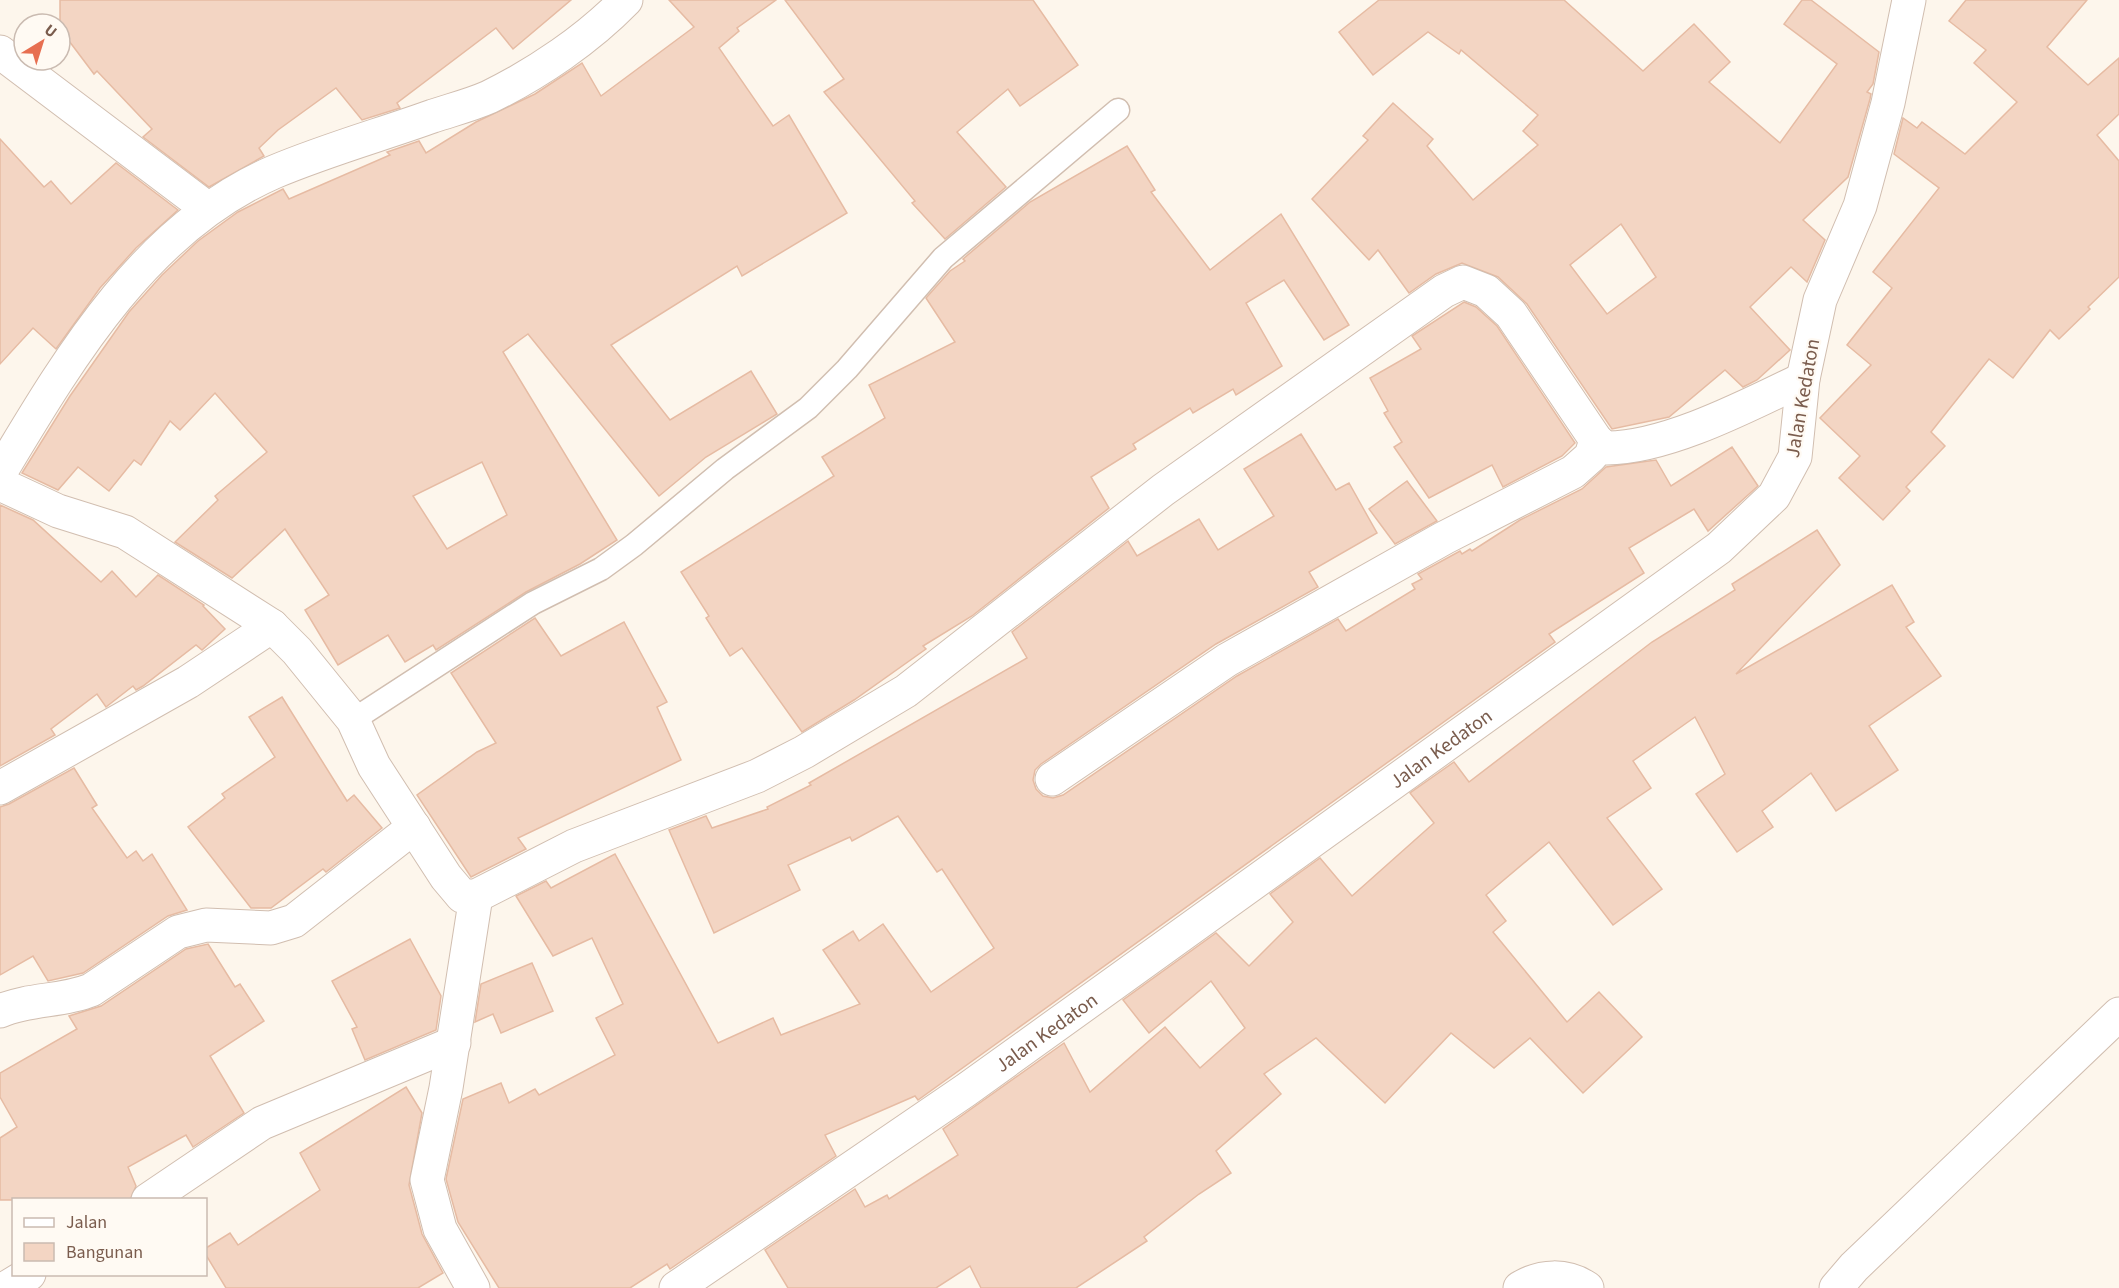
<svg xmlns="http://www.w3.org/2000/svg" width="2119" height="1288" font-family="'Source Sans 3',sans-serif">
<rect width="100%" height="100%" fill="#fdf6ec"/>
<!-- building -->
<g fill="#f3d5c3" stroke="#e6bba3" stroke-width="1.5" fill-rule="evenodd">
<polygon points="60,0 571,0 513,49 496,28 397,103 400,108 362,120 336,88 278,130 259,148 264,156 209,187 143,137 152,129 97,71 94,74 60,29"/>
<path d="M 669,0 L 776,0 L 737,28 L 739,31 L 719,48 L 773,126 L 789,115 L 847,213 L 742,276 L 737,266 L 611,345 L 670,420 L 751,371 L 777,414 L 706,457 L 659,496 L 528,334 L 503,352 L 617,540 L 580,564 L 526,592 L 436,650 L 433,645 L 405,662 L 388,635 L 338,665 L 305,610 L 329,595 L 285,529 L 232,578 L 175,542 L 218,500 L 215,496 L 267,452 L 215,393 L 180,430 L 170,421 L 141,465 L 134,460 L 109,491 L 78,467 L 58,490 L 22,473 L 70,396 L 129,312 L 162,275 L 198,241 L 238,212 L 283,189 L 289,199 L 390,155 L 387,152 L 419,141 L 426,153 L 476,122 L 535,94 L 582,63 L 601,96 L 694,27 ZM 482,462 L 507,515 L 447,549 L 413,496 Z"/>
<polygon points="785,0 1033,0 1078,65 1020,106 1008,89 957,132 1006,187 945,239 912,203 915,201 824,92 844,79"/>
<path d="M 1379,0 L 1564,0 L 1643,71 L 1694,24 L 1730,62 L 1709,82 L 1780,143 L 1837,64 L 1784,24 L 1802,0 L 1811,0 L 1879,52 L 1873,84 L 1867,92 L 1871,94 L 1870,99 L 1848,177 L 1803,220 L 1825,240 L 1807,282 L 1791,267 L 1750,307 L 1790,350 L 1757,380 L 1743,387 L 1725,370 L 1669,417 L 1612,429 L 1527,304 L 1498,277 L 1462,263 L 1436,274 L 1409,293 L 1378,250 L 1369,260 L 1312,199 L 1368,140 L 1363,136 L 1393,103 L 1433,139 L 1427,146 L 1473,200 L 1538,145 L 1523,131 L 1538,115 L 1461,50 L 1459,54 L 1428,32 L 1373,75 L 1339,32 ZM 1621,224 L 1656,277 L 1607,314 L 1570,265 Z"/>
<polygon points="1966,0 2087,0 2047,47 2088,85 2119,58 2119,114 2097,135 2119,161 2119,277 2088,307 2090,309 2059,339 2050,330 2013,378 1989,359 1931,432 1945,446 1906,487 1910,491 1883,520 1839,478 1860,456 1820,418 1871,365 1847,345 1892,288 1873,272 1939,188 1894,154 1903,118 1917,128 1922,122 1965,154 2017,102 1974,63 1986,50 1949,21"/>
<polygon points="0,139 44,187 51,181 71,204 116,163 178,210 136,248 100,288 56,349 33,328 0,364"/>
<polygon points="1127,146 1155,190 1151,192 1210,270 1281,214 1349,325 1324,340 1284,280 1246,303 1282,366 1236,395 1233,389 1193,413 1190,408 1133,444 1136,449 1091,477 1109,508 972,616 923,646 926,649 854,700 802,732 742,648 730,656 706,618 709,616 681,572 834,476 822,457 885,418 869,385 955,342 926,298 950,271 965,261 963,259 1030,202"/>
<polygon points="1464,302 1476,307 1497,326 1575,443 1562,456 1503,487 1492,465 1429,498 1394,447 1402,442 1384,413 1388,411 1370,378 1421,349 1412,336"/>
<polygon points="1301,434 1336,490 1349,483 1377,533 1309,572 1318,587 1216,644 1041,764 1035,770 1033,780 1036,789 1043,796 1053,798 1063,795 1237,676 1338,619 1346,631 1415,589 1412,584 1422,579 1418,574 1460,551 1462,554 1470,549 1472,551 1520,520 1582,489 1606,467 1656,460 1671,486 1732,447 1758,486 1708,531 1694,509 1629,548 1644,573 1549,634 1555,642 918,1100 915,1096 825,1135 836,1156 670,1269 667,1264 630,1288 499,1288 458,1222 446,1179 463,1099 501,1083 509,1103 535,1089 539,1095 615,1055 596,1018 623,1004 592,938 553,956 516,896 546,881 551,888 615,854 718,1043 773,1018 781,1035 860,1004 823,950 853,931 859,941 883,924 931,992 994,948 942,869 937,872 898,816 852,841 850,837 788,865 800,890 714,933 669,830 706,816 712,828 768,809 767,807 811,785 809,783 1027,658 1012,632 1128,541 1137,556 1199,519 1218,550 1274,516 1244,469"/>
<polygon points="1407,481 1437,521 1395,544 1369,509"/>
<polygon points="0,505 33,520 101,582 112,571 136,597 158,575 204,605 203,606 225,629 202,650 196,645 143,686 136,690 133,686 106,707 97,694 51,729 55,735 0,766"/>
<polygon points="1817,530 1840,565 1736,674 1892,585 1914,622 1906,627 1941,676 1869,726 1898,770 1836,811 1811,773 1762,811 1773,827 1737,852 1696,794 1725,774 1695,717 1633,761 1651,788 1607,818 1662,889 1613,925 1549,842 1486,895 1506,921 1493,932 1567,1022 1599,992 1642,1037 1583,1093 1530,1038 1494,1068 1451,1033 1385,1103 1316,1038 1264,1074 1281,1094 1216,1151 1231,1173 1199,1194 1144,1237 1147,1241 1076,1288 981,1288 970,1266 936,1288 788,1288 765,1250 855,1189 865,1207 887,1195 889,1199 958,1155 943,1129 1064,1043 1090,1092 1165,1027 1200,1068 1245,1028 1211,981 1149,1033 1123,1000 1216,933 1249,966 1293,922 1270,894 1320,858 1352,896 1434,823 1410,793 1454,762 1469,782 1652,642 1735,590 1732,584"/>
<polygon points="535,618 561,656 624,622 667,702 657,707 681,760 518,838 526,849 471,877 417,795 477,752 496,743 451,673"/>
<polygon points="282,697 347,801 354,795 382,828 326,872 323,869 271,908 251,908 188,827 225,798 222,794 275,757 249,717"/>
<polygon points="74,768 97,805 92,808 127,858 136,851 143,861 152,854 187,910 168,916 83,973 48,981 33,956 0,975 0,807 9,804"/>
<polygon points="410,939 441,996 436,1030 365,1060 352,1029 357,1027 332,981"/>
<polygon points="208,944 235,987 240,984 264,1021 210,1056 244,1113 193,1147 186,1135 128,1167 136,1186 130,1200 0,1200 0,1138 17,1127 0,1097 0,1073 77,1029 69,1016 101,1006 186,949"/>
<polygon points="532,963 553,1011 501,1033 493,1014 475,1022 481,984"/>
<polygon points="406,1087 422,1113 409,1185 422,1234 443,1273 418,1288 226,1288 206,1255 206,1248 230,1233 238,1245 320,1190 300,1153"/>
</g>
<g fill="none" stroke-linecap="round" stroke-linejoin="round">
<defs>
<polyline id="service" points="353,720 533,603 601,569 634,545 725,469 808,408 847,369 943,258 1118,110"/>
<g id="minor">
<polyline points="0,52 208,209"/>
<path d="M 0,473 C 69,358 145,228 274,172 C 326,150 380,135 433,116 C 451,110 471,105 489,97 C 538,73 588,39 626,0"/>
<path d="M 0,484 L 58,511 L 125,532 L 272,626 L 297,651 L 353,720 L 374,766 L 446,877 L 462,896 L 476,896 L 574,846 L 757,776 L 804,752 L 906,691 L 1163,490 L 1444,291 L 1463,282 L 1486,291 L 1511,314 L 1596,440 L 1605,448 C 1665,449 1749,405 1803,379"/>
<polyline points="1052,779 1227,660 1444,538 1573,472 1591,456 1596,440"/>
<polyline points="0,788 188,682 272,626"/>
<path d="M 0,1011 C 31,998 61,1002 91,990 L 178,932 L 206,925 L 271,928 L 294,921 L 414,827"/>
<polyline points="148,1200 262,1123 454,1043"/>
<polyline points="6,1288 29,1274"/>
<polyline points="473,1288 440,1229 427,1180 446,1088 476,896"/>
<path d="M 1520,1288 C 1541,1275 1566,1274 1587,1288"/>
<polyline points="1836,1288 1854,1267 2119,1014"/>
</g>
<g id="tertiary">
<path id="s1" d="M 676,1288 L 966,1090 L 1719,548 L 1774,496 L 1795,457 L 1803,379 L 1820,300 L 1860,206 L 1888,103 L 1909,0"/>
</g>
</defs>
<!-- service casing -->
<use href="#service" stroke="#d1beb0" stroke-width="25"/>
<!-- minor casing -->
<use href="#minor" stroke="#d1beb0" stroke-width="35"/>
<!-- tertiary casing -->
<use href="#tertiary" stroke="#d1beb0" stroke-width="35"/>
<!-- service -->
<use href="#service" stroke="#fff" stroke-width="22"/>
<!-- minor -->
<use href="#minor" stroke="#fff" stroke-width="33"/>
<!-- tertiary -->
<use href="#tertiary" stroke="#fff" stroke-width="33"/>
</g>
<g text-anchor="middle" stroke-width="4.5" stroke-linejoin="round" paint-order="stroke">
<!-- street labels -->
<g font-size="20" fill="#7a5c4d" stroke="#fffaf3">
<text transform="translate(1802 398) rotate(-80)" y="7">Jalan Kedaton</text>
<text dy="7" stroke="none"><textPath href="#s1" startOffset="936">Jalan Kedaton</textPath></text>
<text dy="7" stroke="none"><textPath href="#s1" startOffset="450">Jalan Kedaton</textPath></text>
</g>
</g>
<!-- legend -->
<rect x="12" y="1198" width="195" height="78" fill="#fffaf3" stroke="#cabbb1" stroke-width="1.5"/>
<rect x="24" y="1218" width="30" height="9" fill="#ffffff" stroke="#cabbb1" stroke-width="1.5"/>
<text x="66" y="1228" font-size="18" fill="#7a5c4d">Jalan</text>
<rect x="24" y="1243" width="30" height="18" fill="#f3d5c3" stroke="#cabbb1" stroke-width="1.5"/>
<text x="66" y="1258" font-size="18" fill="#7a5c4d">Bangunan</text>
<!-- north arrow -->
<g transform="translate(42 42) rotate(38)"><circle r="28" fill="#fffaf3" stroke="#cabbb1" stroke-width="1.5"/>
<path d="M0-4.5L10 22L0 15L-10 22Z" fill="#e76f51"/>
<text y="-9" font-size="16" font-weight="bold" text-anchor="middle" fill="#7a5c4d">U</text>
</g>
</svg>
